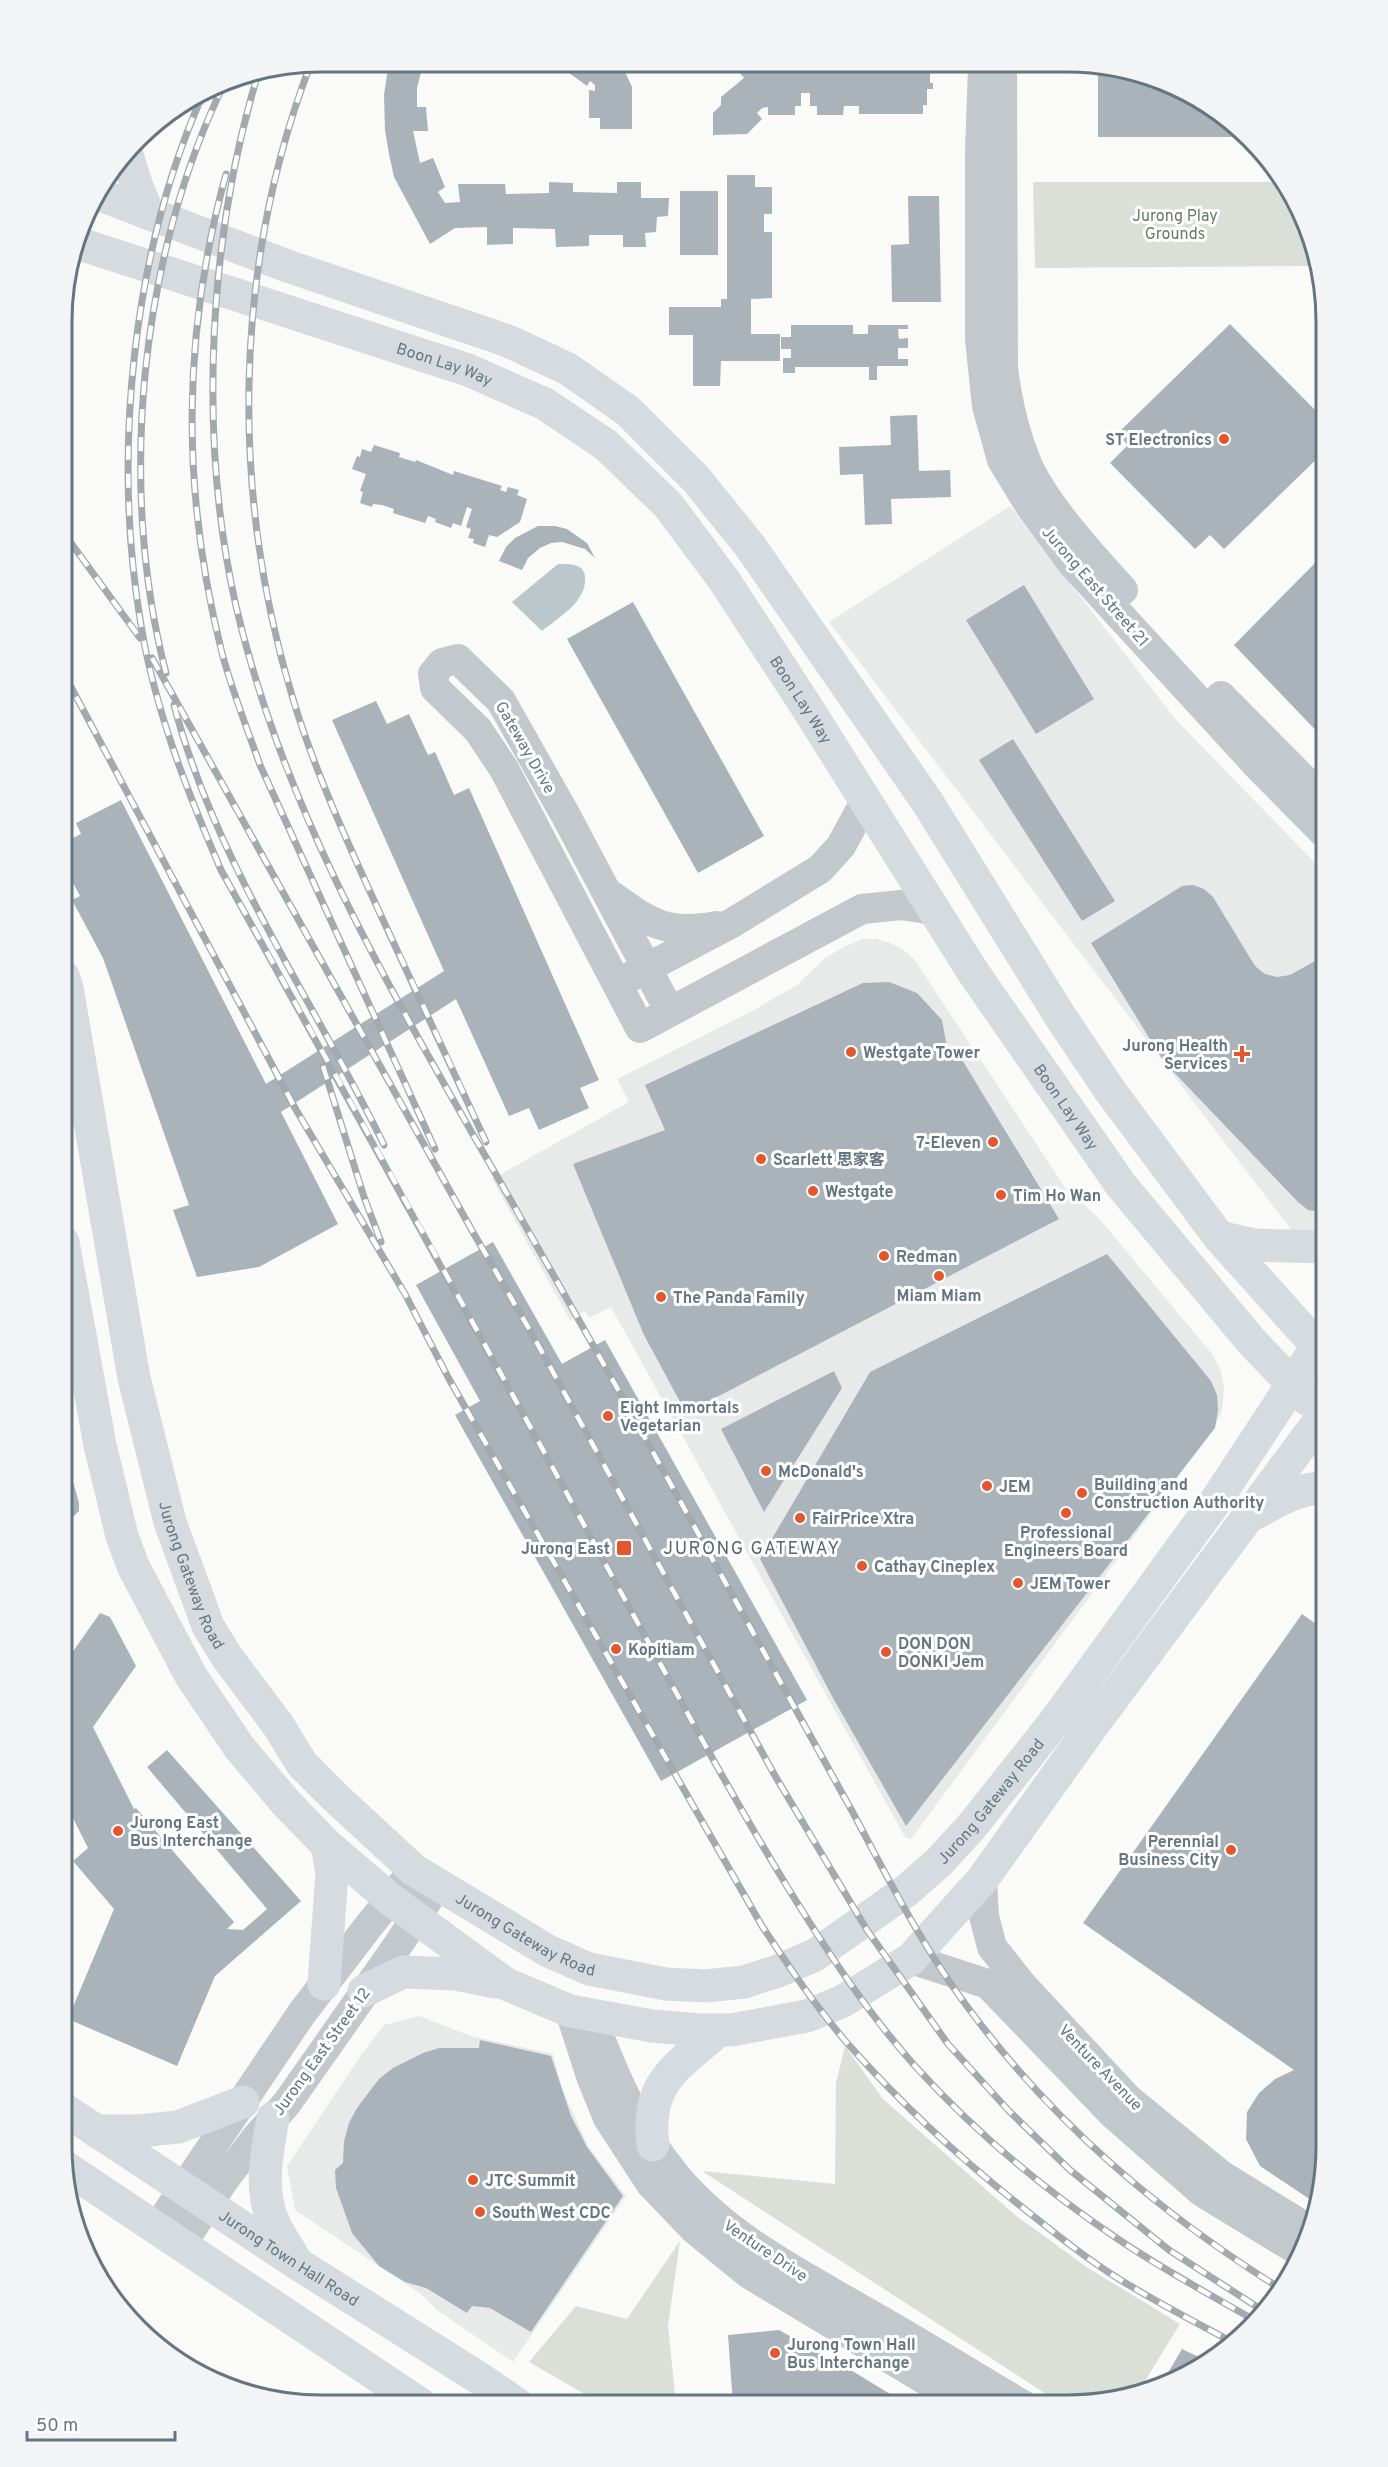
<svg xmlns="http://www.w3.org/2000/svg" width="1388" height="2467" font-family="Overpass,'Noto Sans SC',sans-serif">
<rect width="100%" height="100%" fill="#fafaf8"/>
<!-- built -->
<g fill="#e8e9e9">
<polygon points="1010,506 1177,721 1326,874 1326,1267 1295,1235 829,622"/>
<polygon points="862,939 877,939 890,943 902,949 914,959 1066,1189 1097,1216 1212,1354 1221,1371 1224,1388 1222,1410 1214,1428 911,1839 909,1839 905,1837 611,1307 589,1318 585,1311 570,1320 492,1179 629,1102 617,1079 754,1010 797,985 824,959 842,948"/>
<polygon points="419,2016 471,2036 553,2054 562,2088 588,2146 626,2196 513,2362 437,2310 421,2294 295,2210 287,2166 361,2055 384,2025"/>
</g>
<!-- green -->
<g fill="#dadfd7">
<polygon points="1033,182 1285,182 1313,237 1317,266 1035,268"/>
<polygon points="845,2046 883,2099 1015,2215 1088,2268 1180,2324 1137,2394 1063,2405 702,2171 835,2184 836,2083"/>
<polygon points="680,2241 668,2326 676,2404 602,2404 529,2362 576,2306 627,2319"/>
</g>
<!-- water -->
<path fill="#bbc7cb" d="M 558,564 C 569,564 584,563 585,577 C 587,602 559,617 542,631 L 512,602 Z"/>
<!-- building -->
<g fill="#aab3b9">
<polygon points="389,62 436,62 435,69 422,68 417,88 417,107 426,107 428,131 413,131 420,163 433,158 445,187 438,192 445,203 460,202 458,184 505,184 506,194 549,193 549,182 573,183 573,192 617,193 617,182 641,182 641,198 669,198 668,216 657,217 656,232 645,233 646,247 623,247 623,235 589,235 589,246 556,247 555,229 513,228 513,244 487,245 487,227 455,228 430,244 394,177 389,154 385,130 384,95"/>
<polygon points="566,63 621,63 632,87 632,129 600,129 600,118 589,118 589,90 595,91 595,85 590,81 587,86 565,70 569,65"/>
<polygon points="840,65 855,65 855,69 930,69 930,83 933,83 933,89 927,89 927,105 923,105 923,114 859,114 859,106 844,106 843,115 817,115 817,106 810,106 810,93 801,93 801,106 795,106 795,115 768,115 768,107 762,108 757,113 762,119 747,134 713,135 713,113 721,105 721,97 744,78 739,72 746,66 750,71 840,71"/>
<polygon points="1098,66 1117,66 1182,88 1238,126 1247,137 1098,137"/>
<polygon points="727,175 755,175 755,187 772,187 772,214 764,214 764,232 772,232 772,298 751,299 751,334 780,334 780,361 721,361 720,386 693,386 693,335 669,335 669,307 721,307 721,299 727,299"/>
<rect x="680" y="191" width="38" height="64"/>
<polygon points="908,196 939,196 941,302 892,302 891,245 909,244"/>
<polygon points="1230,324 1326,421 1326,450 1224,549 1210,535 1195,549 1110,463 1128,445 1117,434"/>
<polygon points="791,325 853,325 853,334 868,334 868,325 908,325 908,329 898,329 899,339 908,338 908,348 898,348 898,359 908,359 908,366 877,366 877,380 869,380 869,367 795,367 795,373 783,373 783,358 791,358 791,349 781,349 781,337 791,337"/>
<polygon points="917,415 919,471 950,470 951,497 891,499 892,524 865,525 863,474 840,475 839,447 891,445 890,416"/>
<polygon points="374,445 400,453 399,457 415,462 416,460 453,475 454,471 502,486 500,490 506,492 508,487 519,490 517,495 527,499 520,522 497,537 489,535 485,547 473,543 474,539 468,538 471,529 466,527 472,509 467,507 461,526 453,523 451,528 435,522 436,519 428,516 425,523 393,513 394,509 382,505 373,504 372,507 360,503 363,492 360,491 366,474 352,469 357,456 360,457 362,449 371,452"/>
<polygon points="538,526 555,526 567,529 587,543 595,558 585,549 562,542 551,543 540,548 528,558 522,570 499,561 506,547 515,538"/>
<polygon points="1326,552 1326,741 1234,645"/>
<polygon points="1024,585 1094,699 1036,734 966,620"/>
<polygon points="633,602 764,836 698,873 567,639"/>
<polygon points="376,701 387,724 409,714 428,755 435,752 454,795 469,788 599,1080 580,1088 589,1108 539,1130 529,1108 509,1116 456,999 281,1112 338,1224 259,1267 197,1277 173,1210 189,1205 103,958 72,900 80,896 63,864 63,843 81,834 76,823 121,800 266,1084 444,971 332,720"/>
<polygon points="1013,739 1115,901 1082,921 979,760"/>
<polygon points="1193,885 1204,889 1213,897 1255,966 1265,974 1277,977 1290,975 1326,955 1326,1213 1308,1210 1298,1202 1164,1062 1091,943 1182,886"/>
<polygon points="889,982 917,993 942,1020 949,1058 961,1058 1059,1219 686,1413 644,1335 573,1164 665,1130 645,1085 863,983"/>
<polygon points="493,1242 562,1364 605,1340 807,1700 661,1781 455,1415 480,1401 416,1285"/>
<polygon points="1107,1254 1211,1381 1217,1395 1218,1411 1215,1428 906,1826 833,1698 760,1559 870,1372"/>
<polygon points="834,1371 842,1388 764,1512 721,1429"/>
<polygon points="62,1441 79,1503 79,1511 71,1519 62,1523"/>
<polygon points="100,1613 110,1617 136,1666 93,1727 134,1809 136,1808 234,1922 227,1929 243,1930 267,1909 147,1767 167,1750 301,1901 215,1976 177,2066 68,2019 114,1909 73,1861 88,1848 62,1796 62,1667"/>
<polygon points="1302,1614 1326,1631 1326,2164 1317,2204 1260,2166 1246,2139 1247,2112 1259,2093 1275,2079 1294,2070 1083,1923"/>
<polygon points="480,2040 551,2056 571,2116 587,2147 623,2196 531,2332 490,2308 472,2306 467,2313 426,2288 405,2282 379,2266 352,2233 336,2188 335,2170 343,2163 344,2141 349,2123 357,2108 379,2079 393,2068 423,2053 439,2048 479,2048"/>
<polygon points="779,2330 854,2372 908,2405 733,2405 728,2335"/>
<polygon points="1182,2349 1207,2361 1159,2388"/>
</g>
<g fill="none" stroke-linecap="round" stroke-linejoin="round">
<!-- minor -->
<g stroke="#c3c8cc" stroke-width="30">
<polyline points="983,66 980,152 980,339 987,406 1002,460 1030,506 1071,562 1258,766 1326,835"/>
<path d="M 1002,72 L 1003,368 C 1007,401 1015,435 1028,466 C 1047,507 1093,557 1123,590"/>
<polyline points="1221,696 1326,802"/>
<path d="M 612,896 C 651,924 667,935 717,926"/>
<polyline points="630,977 732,923 820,869 841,846 866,800"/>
<polyline points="670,1012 565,814 501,701 458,659 442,663 433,674 435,688 478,730 504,769 640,1028 862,909 901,905 933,910"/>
<polyline points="982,1880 984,1916 992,1947 1022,1985 1127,2098 1221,2175 1310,2230"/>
<polyline points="911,1959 988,1984 1114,2115 1202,2192 1302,2253"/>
<polyline points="571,2014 591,2076 608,2118 651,2184 694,2229 749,2274 967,2405"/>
<path d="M 591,2016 C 614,2075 635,2126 676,2176 C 725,2235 793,2270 859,2308 C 914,2339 969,2373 1023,2405"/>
<polyline points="157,2228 302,2013 371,1923 414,1870"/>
<polyline points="181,2245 224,2180 256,2138 287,2103 400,1942 438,1884"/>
</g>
<!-- major -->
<g stroke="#d6dbdf" stroke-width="33">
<polyline points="127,155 137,187 148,213"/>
<polyline points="98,194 290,267 508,341 568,369 628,411 696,479 750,546 928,803 1060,1016 1111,1092 1219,1237 1326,1356"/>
<path id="s1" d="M 77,243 L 468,370 L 545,404 L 606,445 L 668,505 L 724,580 L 808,709 L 973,972 L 1121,1185 L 1252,1342 L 1307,1399"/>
<path id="s2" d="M 63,976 L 67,988 L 134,1378 L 170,1522 L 208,1626 L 227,1657 L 278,1725 L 302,1764 L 336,1798 L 414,1870 L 548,1951 L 589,1969 L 666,1984 L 705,1986 L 744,1982 L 778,1971 L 815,1955 L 906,1891 L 939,1862 L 972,1826 L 1056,1720 L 1217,1499 L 1326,1333"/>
<polyline points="1219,1237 1255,1245 1326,1247"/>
<polyline points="63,1242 100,1445 122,1536 133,1566 191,1676 239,1747 287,1804 327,1845 390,1899 506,1984 570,2011 652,2026 701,2030 731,2030 807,2016 843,2001 911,1959 982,1880 1090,1729 1326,1412"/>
<path d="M 1256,1513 C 1278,1500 1299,1488 1326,1488"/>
<polyline points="324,1984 332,1873 327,1845"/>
<polyline points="364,1991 403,1972 456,1974 495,1982"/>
<path id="s3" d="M 62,2108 L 298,2264 L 482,2380 L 517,2404"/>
<path d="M 273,2118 C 267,2151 259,2189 273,2221 C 278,2234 287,2246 294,2258"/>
<polyline points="96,2131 138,2131 178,2127 243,2102"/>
<path d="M 653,2145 C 645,2082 677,2067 719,2030"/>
<polyline points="65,2167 420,2404"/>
</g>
<defs>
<g id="rail">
<path d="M 311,63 C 233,266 230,492 293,699 C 316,775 350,848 383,920 C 418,994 452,1068 486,1142"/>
<path d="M 258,74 C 208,238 198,439 236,606 C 282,804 383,977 483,1152 C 551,1270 618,1389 684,1508 C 740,1609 796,1710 852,1811 C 888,1878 923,1948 969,2009 C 1055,2125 1160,2213 1281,2289"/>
<path d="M 204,92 C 132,251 112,454 141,625 C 155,710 187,791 221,870 C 354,1108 487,1347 618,1587 C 674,1688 728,1790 788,1888 C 827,1951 866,2011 915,2066 C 974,2131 1042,2188 1115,2237 C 1160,2268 1209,2294 1256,2321"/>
<path d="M 226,174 C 182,335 181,490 222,653 C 232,691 247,728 260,765 L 435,1149"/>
<polyline points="63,532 140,638"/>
<polyline points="152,658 474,1234 532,1334 774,1774 867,1930 948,2044 1009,2111 1070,2170 1169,2250 1265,2312"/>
<path d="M 63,672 L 295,1108 L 405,1294 L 449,1379 L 762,1926 C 789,1967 816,2007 848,2044 C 902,2105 963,2161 1027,2211 C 1057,2235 1087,2259 1119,2279 C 1156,2302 1195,2322 1234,2343"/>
<path d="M 166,673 C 117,485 140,254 226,80"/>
<path d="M 174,705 C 216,864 313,999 384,1145"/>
<polyline points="323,1066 364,1197 381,1242"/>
</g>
</defs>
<!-- rail casing -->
<use href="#rail" stroke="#a2aab0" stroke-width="7"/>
<!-- rail -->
<use href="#rail" stroke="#fff" stroke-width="4.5" stroke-dasharray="14" stroke-linecap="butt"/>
</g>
<!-- markers -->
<g fill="#e4572e" stroke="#fff" stroke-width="2">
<circle cx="1224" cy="439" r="6"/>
<circle cx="851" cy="1052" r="6"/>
<path d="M1239 1045h6v6h6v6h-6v6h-6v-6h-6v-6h6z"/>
<circle cx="993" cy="1142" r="6"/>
<circle cx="761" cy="1159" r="6"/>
<circle cx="813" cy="1191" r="6"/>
<circle cx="1001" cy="1195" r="6"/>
<circle cx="884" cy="1256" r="6"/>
<circle cx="939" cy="1276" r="6"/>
<circle cx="661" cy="1297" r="6"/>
<circle cx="608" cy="1416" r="6"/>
<circle cx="766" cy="1471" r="6"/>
<circle cx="987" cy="1486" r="6"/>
<circle cx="1082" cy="1493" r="6"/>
<circle cx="1066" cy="1513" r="6"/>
<circle cx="800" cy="1518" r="6"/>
<rect x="616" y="1540" width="16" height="16" rx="3"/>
<circle cx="862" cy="1566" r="6"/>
<circle cx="1018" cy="1583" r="6"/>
<circle cx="616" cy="1649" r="6"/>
<circle cx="886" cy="1652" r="6"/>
<circle cx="118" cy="1831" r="6"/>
<circle cx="1231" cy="1850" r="6"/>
<circle cx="473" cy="2180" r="6"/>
<circle cx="480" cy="2212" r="6"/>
<circle cx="775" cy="2353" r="6"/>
</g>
<g text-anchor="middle" stroke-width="6" stroke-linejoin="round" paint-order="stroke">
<!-- park labels -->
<g font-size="16" fill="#687a64" stroke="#fff">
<text x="1175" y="221">Jurong Play<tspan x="1175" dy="18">Grounds</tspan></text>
</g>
<!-- street labels -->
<g font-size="16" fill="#657683" stroke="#fff">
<text dy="6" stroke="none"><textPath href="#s1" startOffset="387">Boon Lay Way</textPath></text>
<text transform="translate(1096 586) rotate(49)" y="6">Jurong East Street 21</text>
<text dy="6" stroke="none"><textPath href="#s1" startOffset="891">Boon Lay Way</textPath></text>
<text transform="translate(526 747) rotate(60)" y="6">Gateway Drive</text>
<text dy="6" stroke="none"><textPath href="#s1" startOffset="1377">Boon Lay Way</textPath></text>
<text dy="6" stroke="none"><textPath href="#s2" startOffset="614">Jurong Gateway Road</textPath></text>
<text dy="6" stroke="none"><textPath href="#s2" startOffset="1658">Jurong Gateway Road</textPath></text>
<text dy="6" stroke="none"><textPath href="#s2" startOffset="1118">Jurong Gateway Road</textPath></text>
<text transform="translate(321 2051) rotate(-54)" y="6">Jurong East Street 12</text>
<text transform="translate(1101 2067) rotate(46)" y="6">Venture Avenue</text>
<text transform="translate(766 2250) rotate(34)" y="6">Venture Drive</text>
<text dy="6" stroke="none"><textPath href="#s3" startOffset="272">Jurong Town Hall Road</textPath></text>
</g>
<!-- poi labels -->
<g font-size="16" font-weight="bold" fill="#657683" stroke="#fff" text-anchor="start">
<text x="1212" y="445" text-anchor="end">ST Electronics</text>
<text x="1228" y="1051" text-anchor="end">Jurong Health<tspan x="1228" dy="18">Services</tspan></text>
<text x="863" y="1058">Westgate Tower</text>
<text x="981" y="1148" text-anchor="end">7-Eleven</text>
<text x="773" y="1165">Scarlett 思家客</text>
<text x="825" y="1197">Westgate</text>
<text x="1013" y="1201">Tim Ho Wan</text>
<text x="896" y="1262">Redman</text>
<text x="939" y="1301" text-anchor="middle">Miam Miam</text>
<text x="673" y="1303">The Panda Family</text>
<text x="620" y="1413">Eight Immortals<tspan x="620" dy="18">Vegetarian</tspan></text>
<text x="778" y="1477">McDonald's</text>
<text x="1094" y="1490">Building and<tspan x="1094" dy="18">Construction Authority</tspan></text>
<text x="999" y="1492">JEM</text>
<text x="812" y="1524">FairPrice Xtra</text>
<text x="1066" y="1538" text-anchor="middle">Professional<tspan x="1066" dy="18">Engineers Board</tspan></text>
<text x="610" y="1554" text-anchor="end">Jurong East</text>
<text x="874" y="1572">Cathay Cineplex</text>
<text x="1030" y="1589">JEM Tower</text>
<text x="898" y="1649">DON DON<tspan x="898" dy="18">DONKI Jem</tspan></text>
<text x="628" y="1655">Kopitiam</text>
<text x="130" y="1828">Jurong East<tspan x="130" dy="18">Bus Interchange</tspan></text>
<text x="1219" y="1847" text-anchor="end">Perennial<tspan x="1219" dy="18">Business City</tspan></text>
<text x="485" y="2186">JTC Summit</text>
<text x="492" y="2218">South West CDC</text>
<text x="787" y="2350">Jurong Town Hall<tspan x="787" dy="18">Bus Interchange</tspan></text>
</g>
<!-- neighbourhood labels -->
<g font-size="18" letter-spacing="1.5" fill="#57646e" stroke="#fff">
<text x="752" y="1554">JURONG GATEWAY</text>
</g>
</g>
<!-- crop -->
<path d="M0 0H1388V2467H0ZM321 72H1067A249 249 0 0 1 1316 321V2146A249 249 0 0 1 1067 2395H321A249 249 0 0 1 72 2146V321A249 249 0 0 1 321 72Z" fill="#f3f4f5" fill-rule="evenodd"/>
<path fill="none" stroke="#657683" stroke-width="3" d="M321 72H1067A249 249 0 0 1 1316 321V2146A249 249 0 0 1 1067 2395H321A249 249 0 0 1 72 2146V321A249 249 0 0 1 321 72Z"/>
<!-- scale -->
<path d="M27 2431v9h148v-9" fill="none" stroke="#657683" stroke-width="3"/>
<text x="36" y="2431" font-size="18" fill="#657683" stroke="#ffffff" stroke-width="4.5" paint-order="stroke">50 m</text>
</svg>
